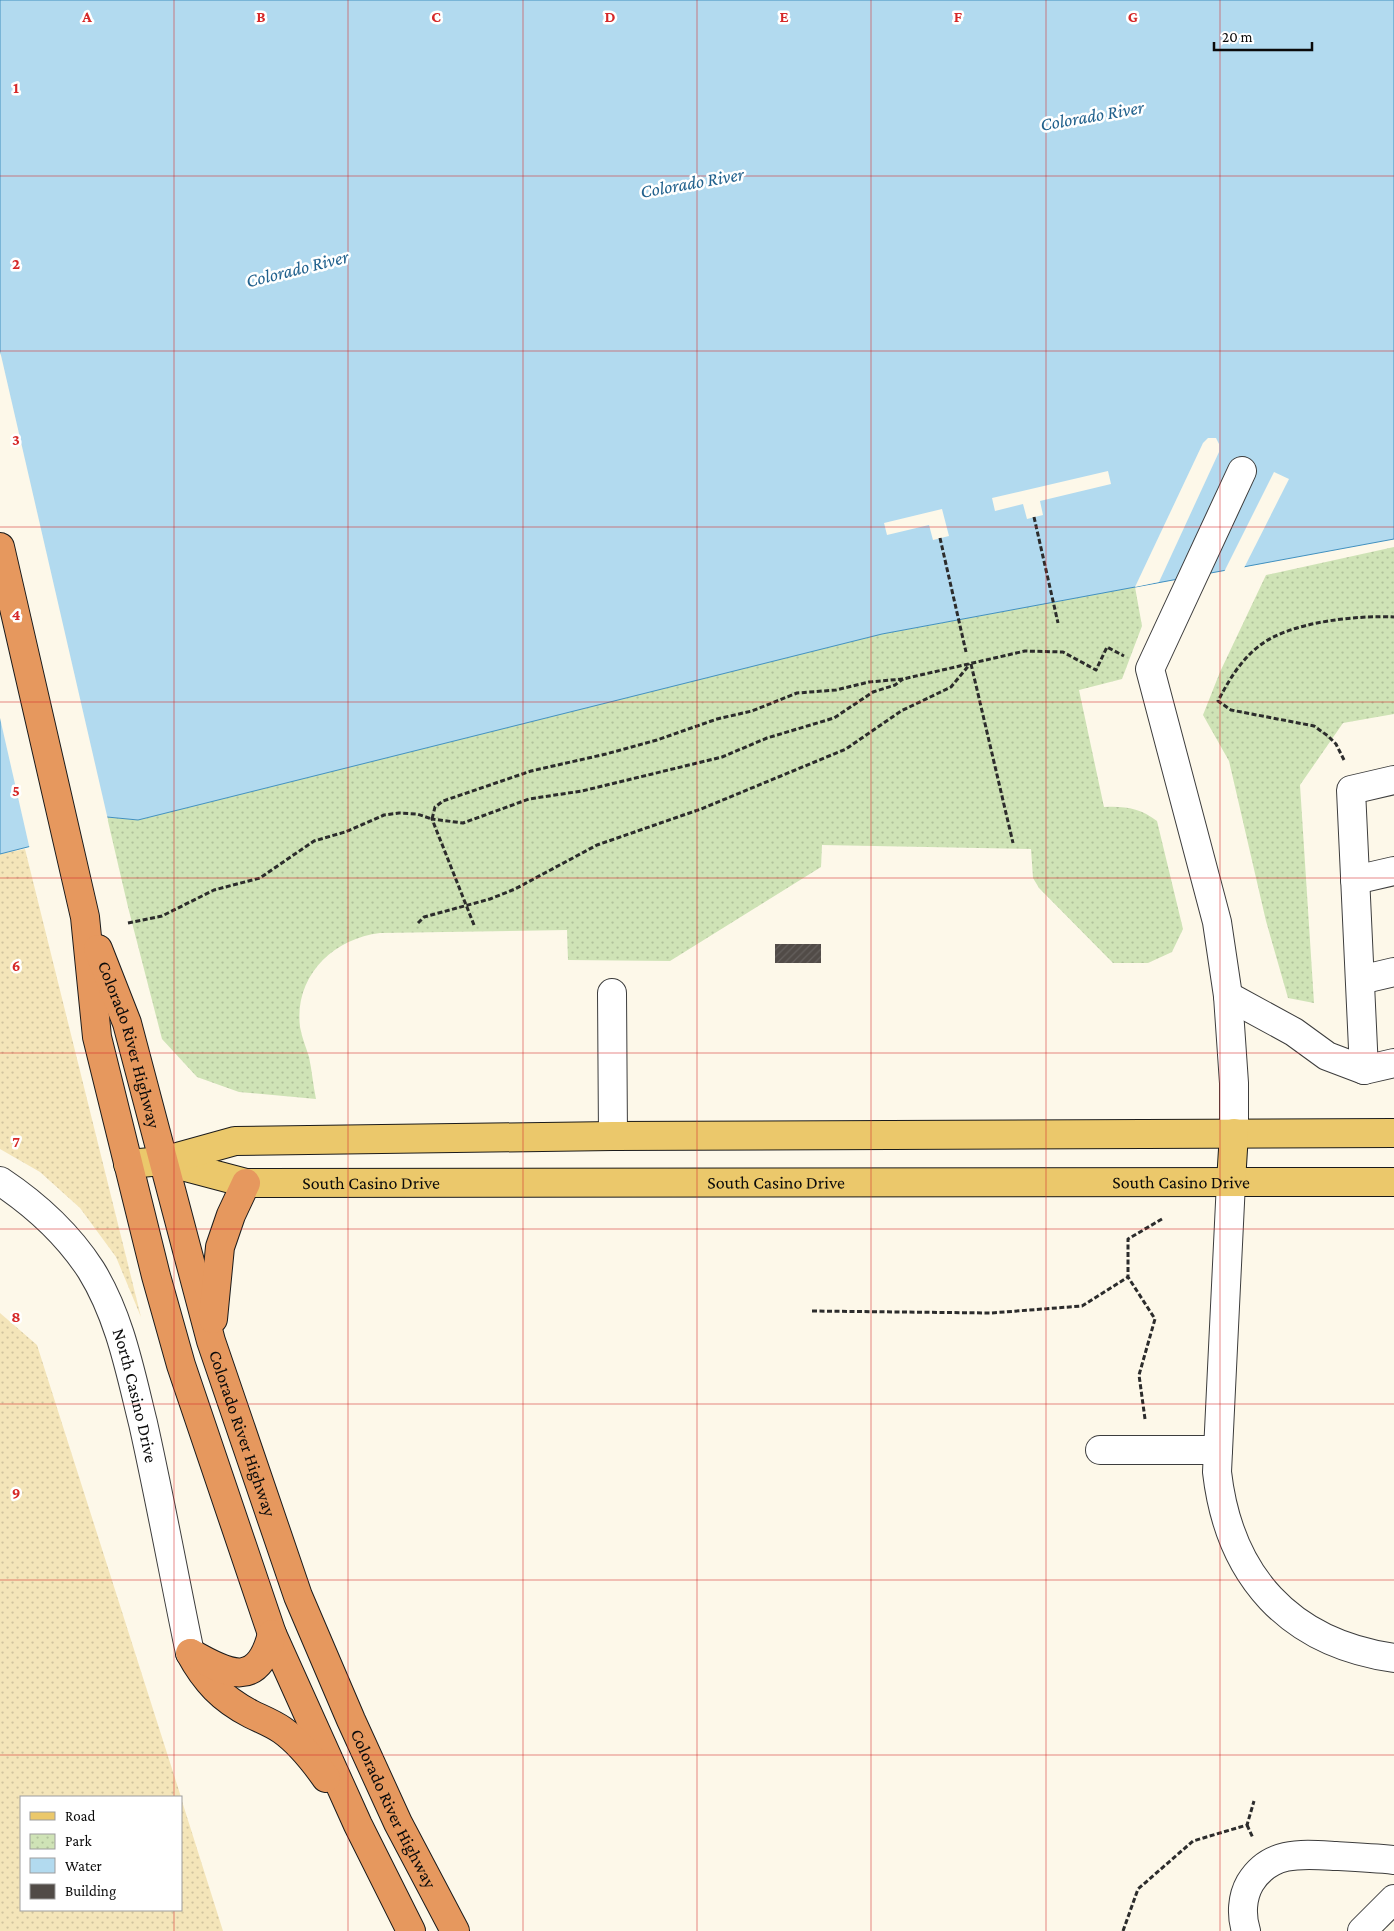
<svg xmlns="http://www.w3.org/2000/svg" width="1394" height="1931" font-family="'Crimson Pro',serif">
<defs>
<pattern id="sand-dots" width="8" height="8" patternUnits="userSpaceOnUse" patternTransform="scale(1.25)"><rect width="8" height="8" fill="#f4e5b9"/><path d="M2 2h.1M6 6h.1" fill="none" stroke="#d0c39e" stroke-width="1.8" stroke-linecap="round"/></pattern>
<pattern id="park-dots" width="8" height="8" patternUnits="userSpaceOnUse" patternTransform="scale(1.25)"><rect width="8" height="8" fill="#cfe3b6"/><path d="M2 2h.1M6 6h.1" fill="none" stroke="#b0c19b" stroke-width="1.8" stroke-linecap="round"/></pattern>
<pattern id="building-hatch" width="6" height="6" patternUnits="userSpaceOnUse" patternTransform="scale(1.25)"><rect width="6" height="6" fill="#514b47"/><path d="M-1 1l2-2M0 6l6-6M5 7l2-2" fill="none" stroke="#65605d"/></pattern>
</defs>
<rect width="100%" height="100%" fill="#fdf8e9"/>
<!-- sand -->
<g fill="url(#sand-dots)">
<polygon points="25,849 141,1317 116,1257 80,1208 40,1172 0,1149 0,854"/>
<polygon points="0,1313 37,1345 181,1797 21,1797 21,1910 181,1910 181,1798 223,1931 0,1931"/>
</g>
<!-- park -->
<g fill="url(#park-dots)">
<polygon points="1394,547 1394,714 1343,723 1300,785 1314,1003 1288,998 1266,921 1229,761 1203,715 1220,672 1266,575"/>
<path d="M 1135,587 L 1142,626 L 1122,679 L 1079,690 L 1104,807 C 1125,806 1140,808 1157,821 L 1183,929 L 1172,952 L 1148,963 L 1113,963 L 1039,888 L 1033,878 L 1031,849 L 822,845 L 821,867 L 670,961 L 568,960 L 567,930 L 380,933 C 332,939 294,977 300,1027 C 302,1038 306,1047 309,1057 C 312,1071 313,1085 316,1099 L 239,1092 L 197,1077 L 162,1039 L 128,907 L 107,817 L 138,820 L 882,634 Z"/>
</g>
<!-- water -->
<polygon fill="#b2daef" stroke="#4190bf" points="0,0 1394,0 1394,539 882,634 138,820 107,817 67,837 0,854"/>
<!-- pier -->
<g fill="#fdf8e9">
<polygon points="0,351 108,820 68,839 30,850 0,718"/>
<polygon points="1208,438 1216,438 1219,444 1219,452 1159,582 1135,587 1203,443"/>
<polygon points="1108,471 1111,484 1040,501 1043,515 1027,519 1023,504 995,511 992,498"/>
<polygon points="1274,472 1289,479 1243,570 1223,574"/>
<polygon points="942,509 949,536 933,540 929,525 887,535 884,523"/>
</g>
<!-- building -->
<rect fill="url(#building-hatch)" x="775" y="944" width="46" height="19"/>
<g fill="none" stroke-linecap="round" stroke-linejoin="round">
<defs>
<g id="minor">
<polyline points="1355,880 1394,871"/>
<polyline points="1360,980 1394,972"/>
<polyline points="612,993 613,1136"/>
<polyline points="1228,996 1294,1032 1327,1056 1364,1070 1394,1063"/>
<polyline points="1364,1070 1351,790 1394,780"/>
<polyline points="1234,1133 1234,1083 1228,996 1217,922 1150,669 1242,471"/>
<path id="s1" d="M 0,1181 C 36,1205 67,1233 91,1270 C 120,1317 130,1371 143,1423 C 160,1499 174,1576 190,1653"/>
<path d="M 1231,1182 L 1217,1472 C 1229,1576 1289,1643 1394,1658"/>
<polyline points="1100,1450 1218,1450"/>
<path d="M 1246,1931 C 1241,1915 1242,1897 1250,1883 C 1270,1850 1303,1854 1336,1856 C 1355,1857 1375,1858 1394,1860"/>
<polyline points="1362,1931 1394,1899"/>
</g>
<g id="major">
<path id="s2" d="M 163,1161 L 246,1183 L 1394,1182"/>
<polyline points="128,1164 163,1161 235,1141 613,1136 1394,1133"/>
<polyline points="1231,1182 1234,1133"/>
</g>
<g id="highway">
<polyline points="0,547 85,917 97,1037 156,1276 181,1365 272,1634 358,1825 411,1931"/>
<path id="s3" d="M 98,949 L 127,1023 L 211,1341 L 298,1596 L 351,1720 L 398,1823 L 455,1931"/>
<polyline points="213,1319 220,1247 231,1215 246,1183"/>
<path d="M 190,1653 C 205,1681 222,1699 251,1714 C 261,1719 272,1723 282,1730 C 299,1742 314,1761 326,1778"/>
<path d="M 191,1653 C 229,1675 258,1689 272,1634"/>
</g>
</defs>
<!-- minor casing -->
<use href="#minor" stroke="#3d3d3d" stroke-width="30"/>
<!-- major casing -->
<use href="#major" stroke="#1b1b1b" stroke-width="30"/>
<!-- highway casing -->
<use href="#highway" stroke="#1b1b1b" stroke-width="30"/>
<!-- path -->
<g stroke="#2c2c2c" stroke-width="3" stroke-dasharray="5 2.5" stroke-linecap="butt">
<polyline points="1034,517 1058,623"/>
<polyline points="940,538 966,652"/>
<polyline points="971,664 1013,843"/>
<path d="M 1344,760 L 1336,744 L 1328,736 L 1314,726 L 1231,710 L 1218,701 C 1229,680 1240,661 1259,646 C 1289,622 1357,615 1394,617"/>
<polyline points="128,923 162,916 214,890 260,878 314,841 345,832 384,815 399,813 417,814 432,819 435,807 443,801 531,771 606,754 657,740 717,719 752,711 797,693 836,690 869,682 903,679 1025,651 1063,652 1096,670 1107,647 1124,656"/>
<polyline points="418,923 424,917 490,899 515,889 597,845 701,809 846,749 901,711 951,687 970,664"/>
<polyline points="474,925 432,819 463,823 529,799 582,791 722,757 767,738 834,718 873,692 895,685 903,679"/>
<polyline points="812,1311 991,1313 1082,1306 1128,1277"/>
<polyline points="1145,1419 1139,1375 1155,1319 1128,1277 1128,1239 1162,1219"/>
<polyline points="1247,1825 1253,1838"/>
<polyline points="1123,1931 1138,1889 1193,1841 1247,1825 1254,1801"/>
</g>
<!-- minor -->
<use href="#minor" stroke="#fff" stroke-width="28"/>
<!-- major -->
<use href="#major" stroke="#ebc86b" stroke-width="28"/>
<!-- highway -->
<use href="#highway" stroke="#e6985e" stroke-width="28"/>
</g>
<!-- grid -->
<path fill="none" stroke="#d62828" stroke-width="1" stroke-opacity="0.55" d="M 174,0 L 174,1797M 348,0 L 348,1931M 523,0 L 523,1931M 697,0 L 697,1931M 871,0 L 871,1931M 1046,0 L 1046,1931M 1220,0 L 1220,1931M 0,176 L 1394,176M 0,351 L 1394,351M 0,527 L 1394,527M 0,702 L 1394,702M 0,878 L 1394,878M 0,1053 L 1394,1053M 0,1229 L 1394,1229M 0,1404 L 1394,1404M 0,1580 L 1394,1580M 0,1755 L 1394,1755M 174,1910 L 174,1931"/>
<g text-anchor="middle" stroke-width="5" stroke-linejoin="round" paint-order="stroke">
<!-- street labels -->
<g font-size="18" fill="#0a0a0a" stroke="#fff">
<text dy="6" stroke="none"><textPath href="#s3" startOffset="101">Colorado River Highway</textPath></text>
<text dy="6" stroke="none"><textPath href="#s2" startOffset="1021">South Casino Drive</textPath></text>
<text dy="6" stroke="none"><textPath href="#s2" startOffset="211">South Casino Drive</textPath></text>
<text dy="6" stroke="none"><textPath href="#s2" startOffset="616">South Casino Drive</textPath></text>
<text dy="6" stroke="none"><textPath href="#s1" startOffset="262">North Casino Drive</textPath></text>
<text dy="6" stroke="none"><textPath href="#s3" startOffset="506">Colorado River Highway</textPath></text>
<text dy="6" stroke="none"><textPath href="#s3" startOffset="911">Colorado River Highway</textPath></text>
</g>
<!-- water labels -->
<g font-size="19" font-style="italic" fill="#21618d" stroke="#fff">
<text transform="translate(1092 115) rotate(-10)" y="7">Colorado River</text>
<text transform="translate(692 182) rotate(-10)" y="7">Colorado River</text>
<text transform="translate(297 268) rotate(-14)" y="7">Colorado River</text>
</g>
</g>
<g font-size="16" text-anchor="middle" font-weight="bold" fill="#d62828" stroke="#fff" stroke-width="5" stroke-linejoin="round" paint-order="stroke">
<text x="87" y="22">A</text>
<text x="261" y="22">B</text>
<text x="436" y="22">C</text>
<text x="610" y="22">D</text>
<text x="784" y="22">E</text>
<text x="958" y="22">F</text>
<text x="1133" y="22">G</text>
<text x="16" y="93">1</text>
<text x="16" y="269">2</text>
<text x="16" y="445">3</text>
<text x="16" y="620">4</text>
<text x="16" y="796">5</text>
<text x="16" y="971">6</text>
<text x="16" y="1147">7</text>
<text x="16" y="1322">8</text>
<text x="16" y="1498">9</text>
</g>
<!-- legend -->
<rect x="20" y="1796" width="162" height="115" fill="#ffffff" stroke="#9d9d9d"/>
<rect x="30" y="1812" width="25" height="8" fill="#ebc86b" stroke="#9d9d9d"/>
<text x="65" y="1821" font-size="15" fill="#0a0a0a">Road</text>
<rect x="30" y="1834" width="25" height="15" fill="url(#park-dots)" stroke="#9d9d9d"/>
<text x="65" y="1846" font-size="15" fill="#0a0a0a">Park</text>
<rect x="30" y="1858" width="25" height="15" fill="#b2daef" stroke="#9d9d9d"/>
<text x="65" y="1871" font-size="15" fill="#0a0a0a">Water</text>
<rect x="30" y="1884" width="25" height="15" fill="#514b47" stroke="#9d9d9d"/>
<text x="65" y="1896" font-size="15" fill="#0a0a0a">Building</text>
<!-- scale -->
<path d="M1214 42v8h98v-8" fill="none" stroke="#0a0a0a" stroke-width="2.5"/>
<text x="1222" y="42" font-size="15" fill="#0a0a0a" stroke="#ffffff" stroke-width="4" paint-order="stroke">20 m</text>
</svg>
